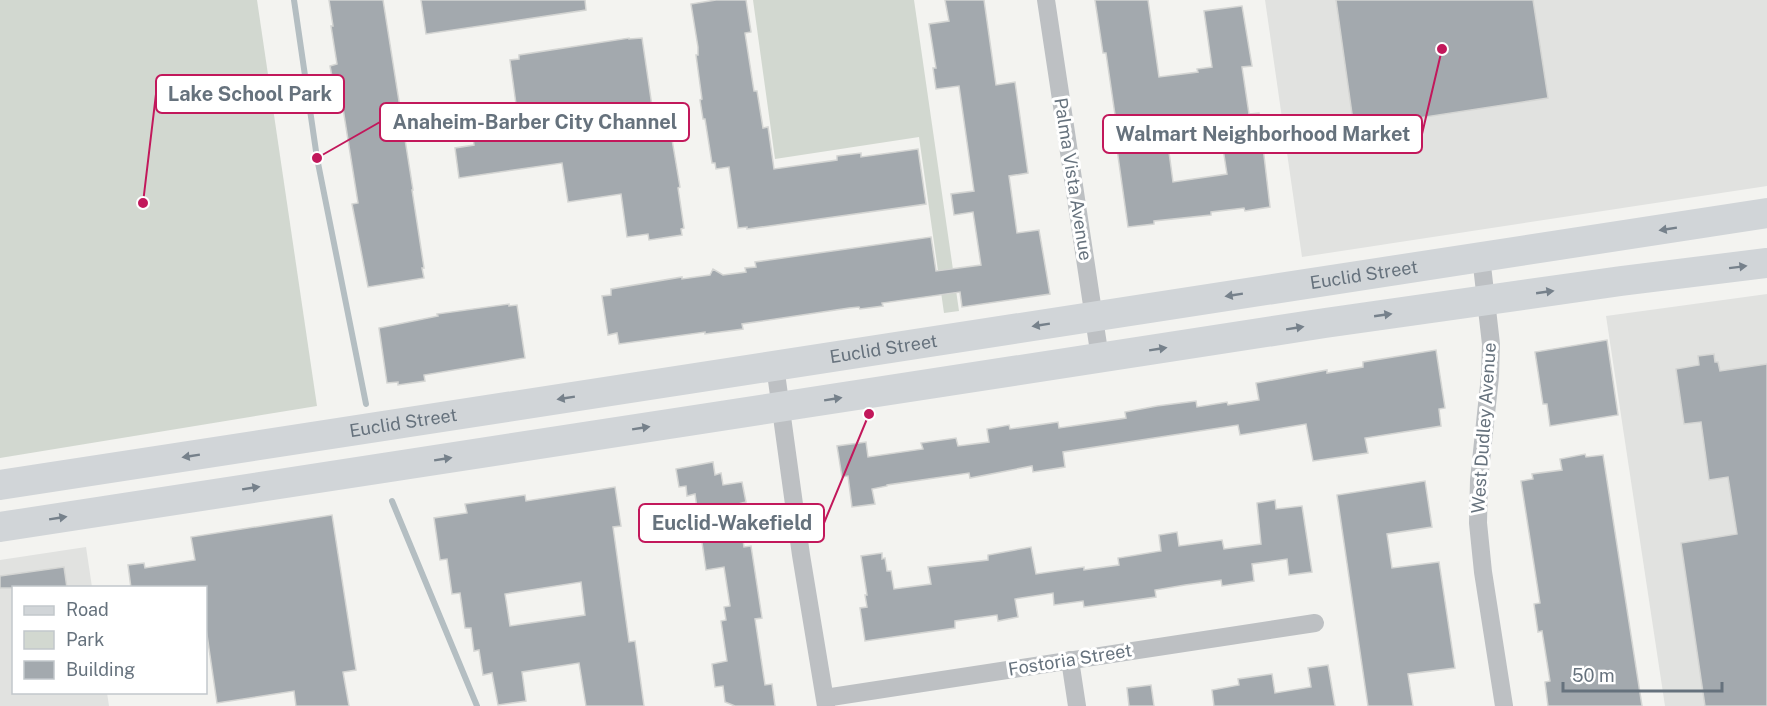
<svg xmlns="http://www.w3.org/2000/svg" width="1767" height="706" font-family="'Public Sans',sans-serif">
<rect width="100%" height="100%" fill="#f3f3f0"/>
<!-- built -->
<g fill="#e1e2e0">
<polygon points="1265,0 1767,0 1767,186 1302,257"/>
<polygon points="1767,294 1767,706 1665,706 1606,316"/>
<polygon points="86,547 92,587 14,588 14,692 107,693 109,706 0,706 0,560"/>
</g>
<!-- green -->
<g fill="#d2d8d0">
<polygon points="0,0 257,0 317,406 0,458"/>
<polygon points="753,0 914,0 959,311 944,313 919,137 775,159"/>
</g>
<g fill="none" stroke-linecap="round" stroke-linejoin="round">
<!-- stream -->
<g stroke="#b4bec2" stroke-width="6">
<polyline points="294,0 317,158 366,404"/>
<polyline points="392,501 477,706"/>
</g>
</g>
<!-- building -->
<g fill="#a3a9ae" stroke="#d4d5d3" stroke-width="1.5" fill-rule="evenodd">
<polygon points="329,0 383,0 413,190 412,190 424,268 422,268 424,278 368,287 352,204 358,203 342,102 337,103 330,66 337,64 331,26 333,26"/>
<polygon points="421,0 585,0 586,10 426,34"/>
<polygon points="716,0 746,0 751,32 745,33 754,91 757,91 763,128 768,127 774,169 837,160 837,156 861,153 861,157 918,149 926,204 747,229 747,227 738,228 729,167 716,169 715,163 712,163 705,119 703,119 700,100 702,99 696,55 698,55 698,47 691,4"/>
<polygon points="945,0 984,0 996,85 1015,82 1028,173 1009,176 1017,233 1039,230 1050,294 962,307 960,292 882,303 883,306 860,309 859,307 849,308 742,324 743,329 705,334 705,332 619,344 617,333 608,335 602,296 611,295 611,289 682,277 682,279 710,275 713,269 723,275 746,272 745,268 756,267 755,262 931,237 936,271 981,265 973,212 954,215 951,194 974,191 959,86 936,89 933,68 936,68 929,24 949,21"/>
<path d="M 1095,0 L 1148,0 L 1159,77 L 1198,72 L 1197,69 L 1212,67 L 1204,11 L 1242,6 L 1252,66 L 1242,67 L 1249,114 L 1259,113 L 1270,207 L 1245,211 L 1244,208 L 1211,212 L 1211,215 L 1154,221 L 1154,224 L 1128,227 L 1117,149 L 1120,149 L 1106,53 L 1103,53 ZM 1219,123 L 1227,174 L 1173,182 L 1166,130 Z"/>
<polygon points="1336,0 1533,0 1548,98 1354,128"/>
<polygon points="629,38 629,39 642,38 652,106 666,104 680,187 678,188 684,228 681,229 682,235 649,240 648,234 627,237 621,194 568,202 562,163 459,178 455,148 474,145 473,138 507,133 506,128 519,126 510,60 519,59 519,55"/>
<polygon points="509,304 509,306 517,305 525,358 424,375 425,381 398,385 398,382 387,383 379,328 438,316 437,314"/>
<polygon points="1607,340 1618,415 1550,426 1547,404 1543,404 1535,352"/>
<polygon points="1436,350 1445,408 1439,409 1441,426 1365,438 1368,453 1313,461 1306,424 1240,435 1238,425 1063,452 1065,467 1033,472 1032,466 970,478 969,473 887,485 887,486 872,489 875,504 852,507 848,476 842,477 837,446 866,442 868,457 923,449 921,443 956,438 958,446 989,442 987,429 1009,425 1010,429 1058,422 1059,428 1126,418 1125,412 1157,406 1196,401 1197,407 1227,402 1228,405 1259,400 1256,383 1327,370 1327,373 1363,367 1363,362"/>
<polygon points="1714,354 1715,362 1718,362 1720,371 1767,364 1767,706 1705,706 1681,543 1737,534 1728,477 1709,480 1701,422 1684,424 1676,369 1699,365 1698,356"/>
<polygon points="1585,454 1586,457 1603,455 1642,706 1548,706 1545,682 1550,681 1542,631 1538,632 1534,604 1540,603 1521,481 1533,479 1532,474 1562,470 1560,459"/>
<polygon points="713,462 715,475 721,473 723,485 742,482 746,502 738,504 744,547 751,546 762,618 755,619 765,685 772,684 775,706 735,706 725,702 723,686 715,687 712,664 727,661 721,621 726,620 724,607 730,606 724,567 706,570 695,494 687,496 686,486 679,487 676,469"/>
<polygon points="1425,481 1432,527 1387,534 1392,568 1439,562 1455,668 1408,674 1413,706 1368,706 1337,495"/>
<path d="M 615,487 L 621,526 L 613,527 L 629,642 L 635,641 L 644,706 L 586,706 L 579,663 L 522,672 L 526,701 L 498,705 L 492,673 L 483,675 L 479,650 L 474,651 L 471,628 L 465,628 L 460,593 L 452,594 L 447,559 L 440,560 L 434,518 L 467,513 L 465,504 L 525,495 L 526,501 ZM 581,582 L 585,615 L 510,626 L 505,594 Z"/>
<polygon points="1275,500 1276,509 1302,506 1312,572 1289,575 1287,559 1252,564 1254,581 1222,586 1221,580 1185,585 1155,590 1156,597 1084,607 1083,601 1054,605 1053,593 1015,599 1018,617 998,621 997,615 955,621 955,628 865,641 860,608 867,607 865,595 867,595 861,556 882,553 882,559 885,558 887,571 891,571 894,589 931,584 928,567 988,560 988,555 1031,547 1036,574 1084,567 1084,570 1119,565 1118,558 1161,551 1159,535 1177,532 1179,546 1222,540 1224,549 1261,544 1257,503"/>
<polygon points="332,515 356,670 343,672 349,706 296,706 294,691 217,703 206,628 206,588 131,588 128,565 144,563 145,568 195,560 191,537"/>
<polygon points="64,567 67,588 0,588 0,576"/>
<polygon points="1328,665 1335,706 1214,706 1212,690 1239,685 1238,679 1272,674 1275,693 1311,687 1308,668"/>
<polygon points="1151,685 1154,706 1129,706 1127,688"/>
</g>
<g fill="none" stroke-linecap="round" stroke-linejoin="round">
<!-- minor -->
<g stroke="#bdc0c3" stroke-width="18">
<polyline points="1046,0 1100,358"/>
<polyline points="1481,257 1491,344 1490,376 1479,480 1478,523 1483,572 1504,706"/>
<polyline points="775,366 801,555 826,706"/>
<polyline points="1070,660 1077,706"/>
<polyline points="825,698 1315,623"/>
</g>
<!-- primary -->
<g stroke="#d1d5d8" stroke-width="30">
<path id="s1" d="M 0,485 L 1767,213"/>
<polyline points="0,527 1325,323 1621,281 1767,263"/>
</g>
</g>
<!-- one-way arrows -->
<defs><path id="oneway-solid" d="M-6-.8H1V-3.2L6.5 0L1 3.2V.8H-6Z" transform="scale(1.5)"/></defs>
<g fill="#76818b">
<use href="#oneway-solid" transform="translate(1668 229) rotate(171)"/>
<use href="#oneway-solid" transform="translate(1738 267) rotate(-7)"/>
<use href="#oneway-solid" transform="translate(1545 292) rotate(-8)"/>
<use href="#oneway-solid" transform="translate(1234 295) rotate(171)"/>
<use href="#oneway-solid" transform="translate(1383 315) rotate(-8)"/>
<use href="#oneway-solid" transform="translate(1041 325) rotate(171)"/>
<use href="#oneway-solid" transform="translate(1295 328) rotate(-9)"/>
<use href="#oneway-solid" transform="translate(1158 349) rotate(-9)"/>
<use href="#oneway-solid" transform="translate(566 398) rotate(171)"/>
<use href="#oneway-solid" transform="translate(833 399) rotate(-9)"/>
<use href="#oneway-solid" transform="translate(641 428) rotate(-9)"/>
<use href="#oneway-solid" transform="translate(191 456) rotate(171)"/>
<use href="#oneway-solid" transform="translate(443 459) rotate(-9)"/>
<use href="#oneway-solid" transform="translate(251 488) rotate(-9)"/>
<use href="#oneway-solid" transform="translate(58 518) rotate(-9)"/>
</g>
<g text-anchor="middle" stroke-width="6" stroke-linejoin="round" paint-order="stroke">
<!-- street labels -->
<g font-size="18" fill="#66727d" stroke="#fff">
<text transform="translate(1073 179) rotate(81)" y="6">Palma Vista Avenue</text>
<text dy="6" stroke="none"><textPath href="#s1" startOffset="1380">Euclid Street</textPath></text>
<text dy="6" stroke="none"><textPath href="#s1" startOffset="894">Euclid Street</textPath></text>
<text dy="6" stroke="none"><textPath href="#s1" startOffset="408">Euclid Street</textPath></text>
<text transform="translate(1484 428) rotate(-86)" y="6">West Dudley Avenue</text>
<text transform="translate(1070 660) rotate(-9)" y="6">Fostoria Street</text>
</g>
</g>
<!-- callouts -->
<path fill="none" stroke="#c2185b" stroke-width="2" d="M143 203L156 94M317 158L380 122M1442 49L1422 134M869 414L824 523"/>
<g fill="#c2185b" stroke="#fff" stroke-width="2">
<circle cx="143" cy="203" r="6"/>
<circle cx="317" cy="158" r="6"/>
<circle cx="1442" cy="49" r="6"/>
<circle cx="869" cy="414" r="6"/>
</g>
<g fill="#fff" stroke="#c2185b" stroke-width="2">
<rect x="156" y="75" width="188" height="38" rx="6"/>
<rect x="380" y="103" width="309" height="38" rx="6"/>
<rect x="1103" y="115" width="319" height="38" rx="6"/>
<rect x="639" y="504" width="185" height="38" rx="6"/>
</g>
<g font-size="20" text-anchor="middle" font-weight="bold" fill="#66727d">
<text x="250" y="101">Lake School Park</text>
<text x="535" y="129">Anaheim-Barber City Channel</text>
<text x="1263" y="141">Walmart Neighborhood Market</text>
<text x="732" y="530">Euclid-Wakefield</text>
</g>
<!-- legend -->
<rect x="12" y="586" width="195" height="108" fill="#ffffff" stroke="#c2c7cb" stroke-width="1.5"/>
<rect x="24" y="606" width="30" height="9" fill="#d1d5d8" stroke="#c2c7cb" stroke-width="1.5"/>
<text x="66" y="616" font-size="18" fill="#66727d">Road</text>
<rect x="24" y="631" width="30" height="18" fill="#d2d8d0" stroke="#c2c7cb" stroke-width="1.5"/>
<text x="66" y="646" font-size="18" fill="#66727d">Park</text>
<rect x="24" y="661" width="30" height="18" fill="#a3a9ae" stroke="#c2c7cb" stroke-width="1.5"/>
<text x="66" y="676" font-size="18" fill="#66727d">Building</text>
<!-- scale -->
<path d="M1563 682v9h159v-9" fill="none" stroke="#66727d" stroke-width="3"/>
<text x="1572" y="682" font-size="18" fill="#66727d" stroke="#ffffff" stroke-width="4.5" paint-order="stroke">50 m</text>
</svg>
